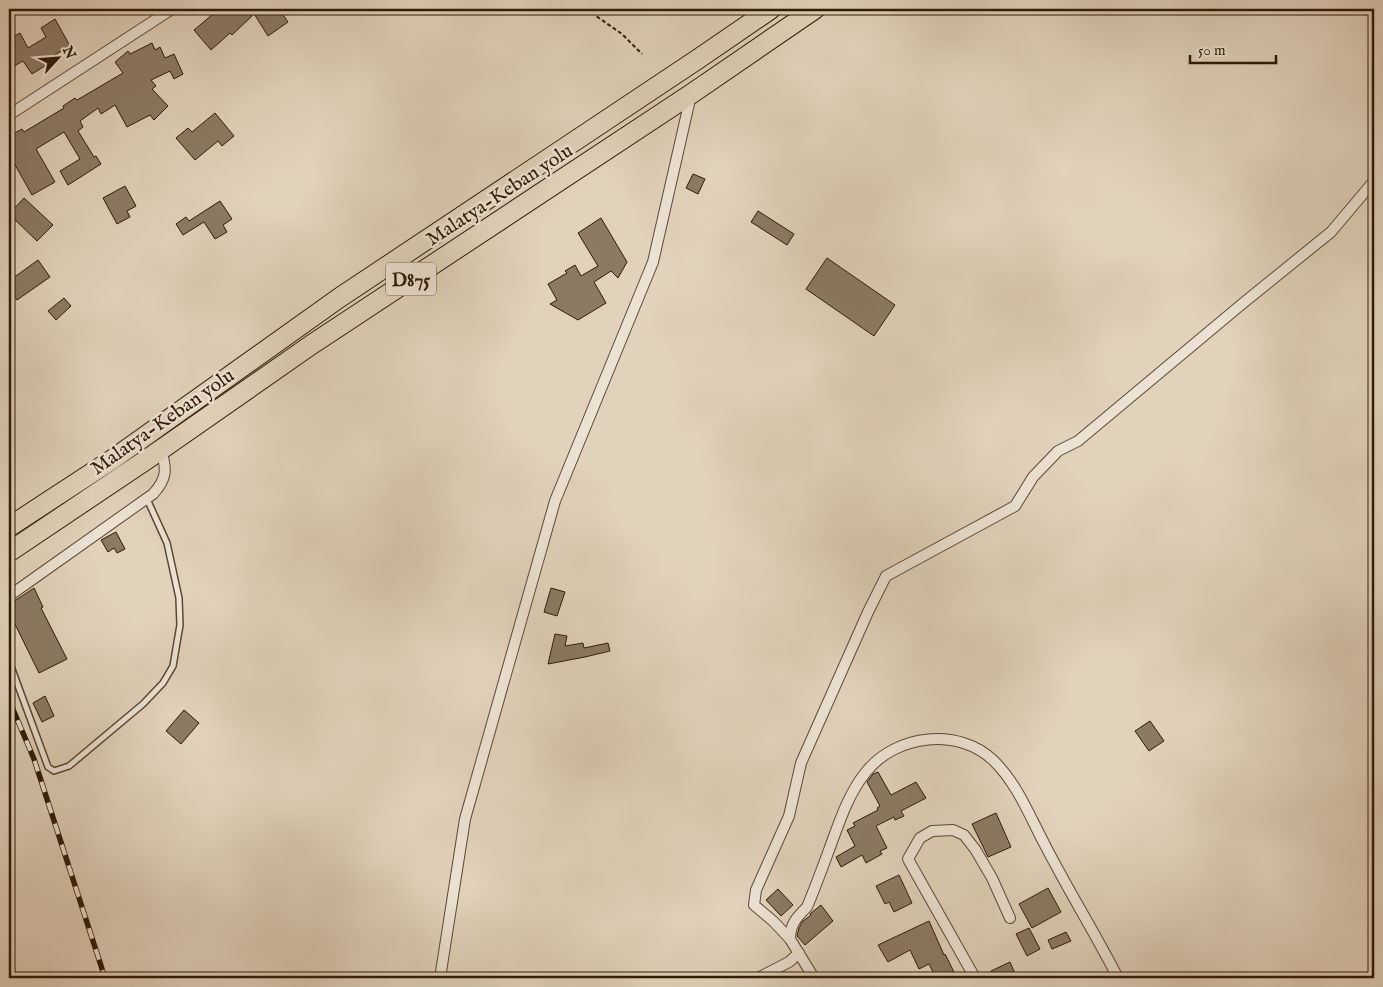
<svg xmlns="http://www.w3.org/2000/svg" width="1383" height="987" font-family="'IM FELL English',serif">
<rect width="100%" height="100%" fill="#e1d2bb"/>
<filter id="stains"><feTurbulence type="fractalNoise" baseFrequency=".004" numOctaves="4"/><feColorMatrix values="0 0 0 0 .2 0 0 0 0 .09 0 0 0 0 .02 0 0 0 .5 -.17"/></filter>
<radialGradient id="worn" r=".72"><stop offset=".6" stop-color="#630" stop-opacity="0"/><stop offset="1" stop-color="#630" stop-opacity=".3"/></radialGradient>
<!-- building -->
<g fill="#8c7a65" stroke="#2f1a07">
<polygon points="219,9 245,9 252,16 232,35 230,33 211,50 194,30"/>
<polygon points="251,9 279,9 288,22 268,36"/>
<polygon points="55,19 70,46 46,60 48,64 32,74 23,61 9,69 9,39 20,33 28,48 46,37 41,28"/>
<polygon points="152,43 155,50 160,47 165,58 174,54 183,74 174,79 170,71 151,80 156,86 152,89 168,106 154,120 150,115 127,127 115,105 101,114 98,108 80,121 83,127 78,131 94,157 96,156 101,164 68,185 60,171 80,159 64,132 36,149 55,182 32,195 14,163 9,168 9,136 22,129 24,132 64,108 63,106 75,98 77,100 123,73 115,62 128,51 130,54"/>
<polygon points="215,113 234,136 222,146 218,141 195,160 176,138 188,128 192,132"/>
<polygon points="693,174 705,179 698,194 686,188"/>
<polygon points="125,186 136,206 127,211 130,217 117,224 103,198"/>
<polygon points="24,198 53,225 37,241 9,214"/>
<polygon points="220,201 232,219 223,225 227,232 215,239 204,222 183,235 176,224 186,217 189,221"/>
<polygon points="758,211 794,234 787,245 751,222"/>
<polygon points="601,218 627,262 618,278 611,271 594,282 606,303 578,320 550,304 557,300 548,284 567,273 565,271 575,265 581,276 598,266 578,233"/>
<polygon points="827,258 895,305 874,336 806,289"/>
<polygon points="38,260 50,277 17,300 9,289 9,281"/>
<polygon points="64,298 71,306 56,320 48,311"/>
<polygon points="116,532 125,549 117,553 114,548 108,552 101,540"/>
<polygon points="34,588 43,607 41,608 67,659 39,673 9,612 9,603 13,602"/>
<polygon points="551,588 565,592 557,616 544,612"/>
<polygon points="555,634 567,636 565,646 583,643 584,648 608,643 610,651 585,657 548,664"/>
<polygon points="45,696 54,716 42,722 33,703"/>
<polygon points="184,710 199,723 181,744 166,731"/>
<polygon points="1150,721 1164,741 1149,751 1135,731"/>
<polygon points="878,772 891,795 916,782 926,798 901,811 904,816 895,820 894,817 876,826 887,848 880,851 882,854 866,863 862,855 841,867 836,857 855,846 847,830 855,826 853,823 878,810 877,808 880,806 867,782 873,774"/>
<polygon points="996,813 1011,847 988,857 972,824"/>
<polygon points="899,875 912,903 894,912 889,902 885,904 876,886"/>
<polygon points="1048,888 1061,912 1032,928 1019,904"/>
<polygon points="778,889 793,905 781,916 766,900"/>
<polygon points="821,905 833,921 805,945 797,936 799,928 802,922 811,915 810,914"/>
<polygon points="929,921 944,955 945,954 956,976 950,978 936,978 929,964 919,969 910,950 888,962 878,945"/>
<polygon points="1029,928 1040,949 1027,956 1016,934"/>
<polygon points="1066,932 1071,941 1052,949 1048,940"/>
<polygon points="1010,962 1017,978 994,978 991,971"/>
</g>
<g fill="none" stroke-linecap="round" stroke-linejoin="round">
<defs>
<polyline id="lane" points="9,661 48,767 54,771 69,766 143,704 163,683 173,666 180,625 179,598 167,543 147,499"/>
<g id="street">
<polyline points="9,115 172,9"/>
<path d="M 9,596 L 153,494 C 167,479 167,469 161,450"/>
<path d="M 790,939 C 790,924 797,917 807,907 C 815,888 822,869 829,850 C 839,823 848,794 866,772 C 896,734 959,727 994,761 C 1018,785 1030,817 1045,845 C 1068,890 1095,933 1118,978"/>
<polyline points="440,978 465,819 555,501 653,262 691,95"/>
<polyline points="758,978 789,962 799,953"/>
<polyline points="814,978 790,939 773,921 754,905 756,890 789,816 801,763 868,612 886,576 1015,506 1033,477 1058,451 1078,441 1242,304 1331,232 1374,181"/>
<polyline points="975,978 908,859 920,838 932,831 953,830 964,835 975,849 992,878 1010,918"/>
</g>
<g id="highway">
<polyline points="9,527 113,459 339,298 698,59 771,9"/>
<polyline points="9,552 146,460 311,345 691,94 815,9"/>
</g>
</defs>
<!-- lane casing -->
<use href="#lane" stroke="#5c4834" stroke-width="8"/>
<!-- street casing -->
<use href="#street" stroke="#5c4834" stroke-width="12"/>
<!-- highway casing -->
<use href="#highway" stroke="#2f1a07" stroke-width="21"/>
<!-- path -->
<polyline stroke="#2f1a07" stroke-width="2" stroke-dasharray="4 2.5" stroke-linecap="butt" points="586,9 622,34 642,54"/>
<!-- lane -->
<use href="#lane" stroke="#ece2d3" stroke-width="5"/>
<!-- street -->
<use href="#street" stroke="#ece2d3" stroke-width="10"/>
<!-- highway -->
<use href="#highway" stroke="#e1d2bb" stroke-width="19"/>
<defs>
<polyline id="rail" points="9,700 34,759 105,978"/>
</defs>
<!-- rail casing -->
<use href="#rail" stroke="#2f1a07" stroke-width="5.5"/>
<!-- rail -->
<use href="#rail" stroke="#ece2d3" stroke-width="4" stroke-dasharray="11" stroke-linecap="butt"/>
</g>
<g text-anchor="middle" stroke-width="5" stroke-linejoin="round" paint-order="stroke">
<!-- shield labels -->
<rect fill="#ece2d3" stroke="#685644" stroke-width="1" x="386" y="262.5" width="50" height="33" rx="4"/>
<g font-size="19" font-weight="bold" fill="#2f1a07">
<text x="411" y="286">D875</text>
</g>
<!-- street labels -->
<g font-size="20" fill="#2f1a07" stroke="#ece2d3">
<text transform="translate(499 194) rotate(-33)" y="7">Malatya-Keban yolu</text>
<text transform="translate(162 421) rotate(-35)" y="7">Malatya-Keban yolu</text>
</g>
</g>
<!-- margin -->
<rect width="1383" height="987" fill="none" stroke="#e1d2bb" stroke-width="30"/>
<rect x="10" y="10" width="1363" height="967" fill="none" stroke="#2f1a07" stroke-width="2.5"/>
<rect x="15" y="15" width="1353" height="957" fill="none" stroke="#2f1a07"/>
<!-- north arrow -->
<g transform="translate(58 58) rotate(64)" stroke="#ece2d3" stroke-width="4" paint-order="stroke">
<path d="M0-4L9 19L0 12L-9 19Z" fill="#2f1a07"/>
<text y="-8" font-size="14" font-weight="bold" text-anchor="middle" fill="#2f1a07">N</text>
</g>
<!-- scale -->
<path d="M1190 55v8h86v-8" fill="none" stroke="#2f1a07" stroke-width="2.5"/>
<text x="1198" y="55" font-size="15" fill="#2f1a07" stroke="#ece2d3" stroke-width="4" paint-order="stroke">50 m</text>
<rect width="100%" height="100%" filter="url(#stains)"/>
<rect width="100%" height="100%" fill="url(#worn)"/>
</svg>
